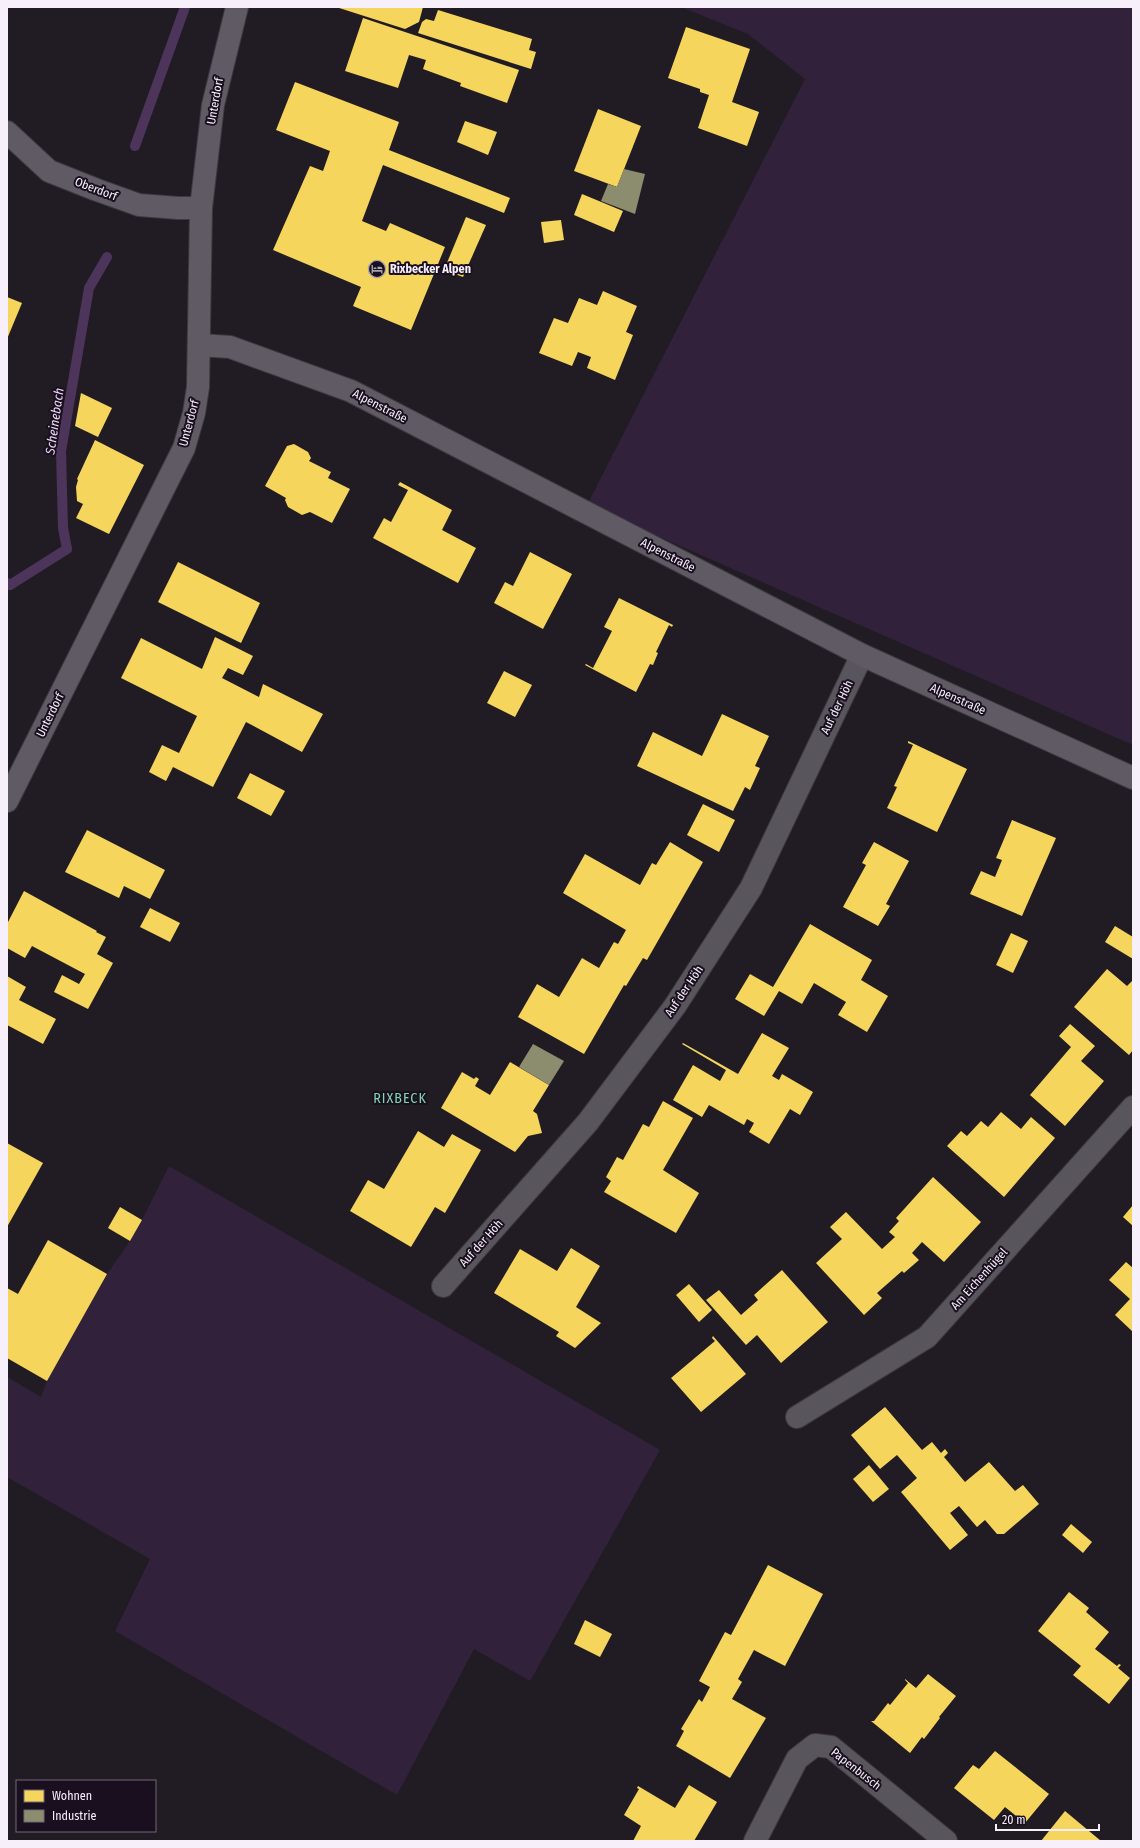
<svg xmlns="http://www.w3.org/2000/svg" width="1140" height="1848" font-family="'Fira Sans Condensed',sans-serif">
<rect width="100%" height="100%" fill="#211c24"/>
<!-- green -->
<g fill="#31213a">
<polygon points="681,7 1133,7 1133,745 587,505 805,79 748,34"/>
<polygon points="169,1166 660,1450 530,1681 474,1649 397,1795 115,1631 150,1559 7,1477 7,1377 41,1397 47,1381 107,1274 130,1241 142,1220"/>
</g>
<!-- homes -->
<g fill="#f6d55c">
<polygon points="336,7 423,7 419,22 405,29"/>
<polygon points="438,10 532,39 529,50 536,52 531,69 418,33 422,22 426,19 434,21"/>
<polygon points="363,18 519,70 507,103 460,86 461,83 423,69 426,60 409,55 398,88 345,71"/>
<polygon points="686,27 750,49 732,102 759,112 747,146 698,128 709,95 700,92 700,89 668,78"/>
<polygon points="295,82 399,122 389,150 510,198 504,213 383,165 362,221 386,231 390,223 445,247 411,330 353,306 361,287 273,250 310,166 323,171 330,151 276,130"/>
<polygon points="598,109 641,126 617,187 574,171"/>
<polygon points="465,121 497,132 488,155 457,142"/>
<polygon points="582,194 623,211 614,232 574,215"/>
<polygon points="466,217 486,225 463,277 444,270"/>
<polygon points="561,220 564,240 544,243 541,222"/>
<polygon points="603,291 637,306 626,332 633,335 615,380 587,368 591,357 578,352 572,366 539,353 554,318 568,323 579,298 597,305"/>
<polygon points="7,297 22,303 7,339"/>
<polygon points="81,393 112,408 98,437 75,426"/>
<polygon points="95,440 144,465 109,534 76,518 83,504 77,501 76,487 78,480 77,479"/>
<polygon points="294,444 308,452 311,458 309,461 331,472 328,478 350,489 332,523 310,512 302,515 288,507 285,500 286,498 265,486 287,446"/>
<polygon points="400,482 452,510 442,530 476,548 458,583 373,538 384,518 391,522 408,490 398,485"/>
<polygon points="530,552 572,574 543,629 494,603 505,582 513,586"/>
<polygon points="178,562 260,603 241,643 158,602"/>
<polygon points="619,598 673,625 672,627 669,625 656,652 658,653 653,665 650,664 636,692 585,665 586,664 593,668 612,631 604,627"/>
<polygon points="215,637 253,656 243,675 228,668 222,678 259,697 263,684 323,714 302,752 246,722 213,787 173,767 166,781 149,772 162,745 179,753 197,716 121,678 141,638 202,669"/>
<polygon points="504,671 532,685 515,717 487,703"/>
<polygon points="722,714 769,736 755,766 760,768 750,790 745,787 733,811 637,766 653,732 702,756"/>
<polygon points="908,741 967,769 937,832 887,808 897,787 894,786 913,745 908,743"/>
<polygon points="250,773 285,791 271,816 237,798"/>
<polygon points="703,804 735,820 719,852 687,835"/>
<polygon points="1012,820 1056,838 1022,916 970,894 981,871 995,877 1002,860 996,858"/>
<polygon points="87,830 165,870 150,899 124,886 119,898 65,872"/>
<polygon points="670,842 703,862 647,960 643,958 626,986 624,985 584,1054 518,1017 537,984 559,997 582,958 599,968 614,942 618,944 626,930 563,893 585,854 640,885 652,863 656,865"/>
<polygon points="874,842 909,861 886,904 890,906 878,926 843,907 866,865 862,863"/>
<polygon points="24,891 97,931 96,932 106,937 97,954 113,963 88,1009 54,992 62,975 79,984 85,974 32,946 25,958 7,948 7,924"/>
<polygon points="150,908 180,923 170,942 140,927"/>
<polygon points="810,924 872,960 861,980 888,996 867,1032 838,1015 846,1002 814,983 802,1004 779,991 764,1016 735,999 750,974 773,987"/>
<polygon points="1115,926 1133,937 1133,959 1105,942"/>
<polygon points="1011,933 1028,941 1013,973 996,965"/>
<polygon points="1107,969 1127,986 1132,981 1133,982 1133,1050 1129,1055 1074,1007"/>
<polygon points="7,976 26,987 19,1000 56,1019 43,1044 7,1025"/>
<polygon points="1070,1024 1095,1046 1081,1061 1104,1081 1065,1126 1030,1095 1071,1047 1059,1036"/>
<polygon points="762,1033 789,1048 772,1076 779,1080 782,1074 813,1092 800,1115 790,1109 769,1144 749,1132 754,1123 747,1119 744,1125 709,1105 702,1117 673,1100 693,1065 720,1081 726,1070 682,1044 683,1043 738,1074"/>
<polygon points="510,1062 549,1085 533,1111 537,1114 542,1133 528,1136 515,1152 441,1108 462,1072 474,1079 476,1077 479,1079 475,1086 490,1095"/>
<polygon points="663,1101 693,1118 663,1170 699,1193 676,1233 604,1192 611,1181 606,1177 617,1157 623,1160 643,1124 649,1127"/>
<polygon points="1001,1112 1021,1129 1031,1117 1055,1138 1004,1197 947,1146 961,1131 967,1136 981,1121 988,1127"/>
<polygon points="418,1131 444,1147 452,1134 481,1150 445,1213 435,1207 411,1247 350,1211 368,1180 384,1189"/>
<polygon points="7,1143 43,1163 7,1227"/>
<polygon points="933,1177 981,1222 944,1262 922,1242 912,1253 919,1260 904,1273 902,1271 877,1293 882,1298 864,1315 816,1263 842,1239 830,1227 846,1212 882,1249 895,1237 889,1232 899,1221 896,1218"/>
<polygon points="1133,1205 1133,1226 1123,1217"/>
<polygon points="120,1207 142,1220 130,1241 108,1228"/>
<polygon points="48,1240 107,1274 47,1381 7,1358 7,1288 18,1294"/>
<polygon points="571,1248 600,1266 576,1307 601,1323 575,1348 556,1336 559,1332 494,1293 520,1249 557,1271"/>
<polygon points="1126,1262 1133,1268 1133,1332 1115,1315 1130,1299 1109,1280"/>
<polygon points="782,1270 828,1322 781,1363 757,1335 746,1345 706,1300 719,1290 741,1315 758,1300 754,1295"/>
<polygon points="689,1284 712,1310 699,1322 676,1295"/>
<polygon points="713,1336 746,1374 701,1412 671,1378 715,1341 712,1338"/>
<polygon points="885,1407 922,1450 932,1442 941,1453 945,1449 948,1453 944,1457 965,1482 989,1462 1015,1491 1023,1485 1039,1504 1004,1534 997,1534 985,1520 977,1527 959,1506 950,1513 968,1535 950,1550 901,1492 917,1478 897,1455 880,1469 851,1435"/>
<polygon points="869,1465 889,1489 873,1502 853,1479"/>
<polygon points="1071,1524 1092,1542 1083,1553 1062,1535"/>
<polygon points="768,1565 823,1594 785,1666 754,1650 738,1679 742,1682 732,1699 766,1718 730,1778 676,1746 684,1731 681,1729 699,1699 702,1702 710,1687 699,1681 725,1632 731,1635"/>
<polygon points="1069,1592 1089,1608 1086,1612 1109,1632 1095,1649 1117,1666 1119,1664 1121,1665 1118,1668 1130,1678 1109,1704 1073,1675 1081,1666 1038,1631"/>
<polygon points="585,1620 612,1634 600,1657 574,1644"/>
<polygon points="928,1674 956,1696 939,1717 940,1718 924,1739 922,1737 910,1753 871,1721 874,1721 888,1703 890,1705 908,1683 905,1680 905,1679 916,1688"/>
<polygon points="995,1751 1049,1794 1025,1823 1005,1807 994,1820 954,1788 973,1765 979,1769"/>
<polygon points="689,1785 717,1802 694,1841 633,1841 641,1826 624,1815 639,1789 637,1788 638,1786 675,1808"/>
<polygon points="1065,1811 1101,1841 1041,1841"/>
</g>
<!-- industry -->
<g fill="#8c8c6e">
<polygon points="624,169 645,174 635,214 601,201 608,184 617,187"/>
<polygon points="533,1044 564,1061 549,1085 519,1067"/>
</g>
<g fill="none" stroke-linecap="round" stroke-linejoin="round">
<!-- stream -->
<g stroke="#4d345b" stroke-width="10">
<polyline points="135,146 185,7"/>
<polyline points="7,583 10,585 67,549 63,528 61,451 89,288 107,257"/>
</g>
<defs>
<g id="street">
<polyline points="443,1286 588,1122 675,1006 751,888 862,655"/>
<polyline points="797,1417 927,1337 1133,1107"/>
<polyline points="755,1841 797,1759 815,1745 831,1747 946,1841"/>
</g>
<g id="secondary">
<polyline points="7,132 49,171 97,190 139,205 178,208 201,208"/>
<polyline points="200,345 230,347 351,391 862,655 1133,778"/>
<polyline points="7,801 184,448 194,413 198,387 201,208 213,105 237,7"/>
</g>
</defs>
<!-- street casing -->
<use href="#street" stroke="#3e3940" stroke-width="24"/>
<!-- secondary casing -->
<use href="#secondary" stroke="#3e3940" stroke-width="24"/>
<!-- street -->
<use href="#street" stroke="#59555c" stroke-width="22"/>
<!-- secondary -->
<use href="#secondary" stroke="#605a64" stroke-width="22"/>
</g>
<!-- icons -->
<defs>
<symbol id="hotel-ring" viewBox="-11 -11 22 22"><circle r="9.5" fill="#190f1e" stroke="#aca6b0" stroke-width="1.5"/><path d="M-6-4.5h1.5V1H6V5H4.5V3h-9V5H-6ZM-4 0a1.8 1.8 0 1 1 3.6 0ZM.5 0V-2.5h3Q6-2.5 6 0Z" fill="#aca6b0"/></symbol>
</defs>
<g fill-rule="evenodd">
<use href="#hotel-ring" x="367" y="259" width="20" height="20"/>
</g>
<g text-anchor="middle" stroke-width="4" stroke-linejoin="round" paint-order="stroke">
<!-- street labels -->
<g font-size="12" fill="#f7f0fb" stroke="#190f1e">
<text transform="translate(215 101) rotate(-80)" y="4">Unterdorf</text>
<text transform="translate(96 189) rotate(21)" y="4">Oberdorf</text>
<text transform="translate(380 406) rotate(27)" y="4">Alpenstraße</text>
<text transform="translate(189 423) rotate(-75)" y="4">Unterdorf</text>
<text transform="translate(668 555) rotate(27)" y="4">Alpenstraße</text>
<text transform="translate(958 699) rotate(24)" y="4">Alpenstraße</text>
<text transform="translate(837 707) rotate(-64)" y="4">Auf der Höh</text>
<text transform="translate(50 715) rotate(-64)" y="4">Unterdorf</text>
<text transform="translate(684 991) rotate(-56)" y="4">Auf der Höh</text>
<text transform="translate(481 1243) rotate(-48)" y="4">Auf der Höh</text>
<text transform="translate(979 1279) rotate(-48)" y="4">Am Eichenhügel</text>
<text transform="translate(856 1769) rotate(38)" y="4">Papenbusch</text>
</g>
<!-- poi labels -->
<g font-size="12" font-weight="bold" fill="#f7f0fb" stroke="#190f1e" text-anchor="start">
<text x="390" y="273">Rixbecker Alpen</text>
</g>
<!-- water labels -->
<g font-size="13" font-style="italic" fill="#efdcf9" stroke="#190f1e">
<text transform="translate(54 421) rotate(-82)" y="5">Scheinebach</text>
</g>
<!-- quarter labels -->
<g font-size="14" letter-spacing="1" fill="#81d5af" stroke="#190f1e">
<text x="400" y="1103">RIXBECK</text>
</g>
</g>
<!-- border -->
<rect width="1140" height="1848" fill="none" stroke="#f7f0fb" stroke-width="16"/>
<!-- legend -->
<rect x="16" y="1780" width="140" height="52" fill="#190f1e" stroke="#726976"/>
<rect x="24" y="1790" width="20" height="12" fill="#f6d55c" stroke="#726976"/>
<text x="52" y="1800" font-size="12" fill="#f7f0fb">Wohnen</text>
<rect x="24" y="1810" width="20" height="12" fill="#8c8c6e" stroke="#726976"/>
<text x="52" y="1820" font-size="12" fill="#f7f0fb">Industrie</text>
<!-- scale -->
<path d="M996 1824v6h103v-6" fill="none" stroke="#f7f0fb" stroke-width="2"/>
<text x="1002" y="1824" font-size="12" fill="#f7f0fb" stroke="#190f1e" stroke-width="3" paint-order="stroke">20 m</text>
</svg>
